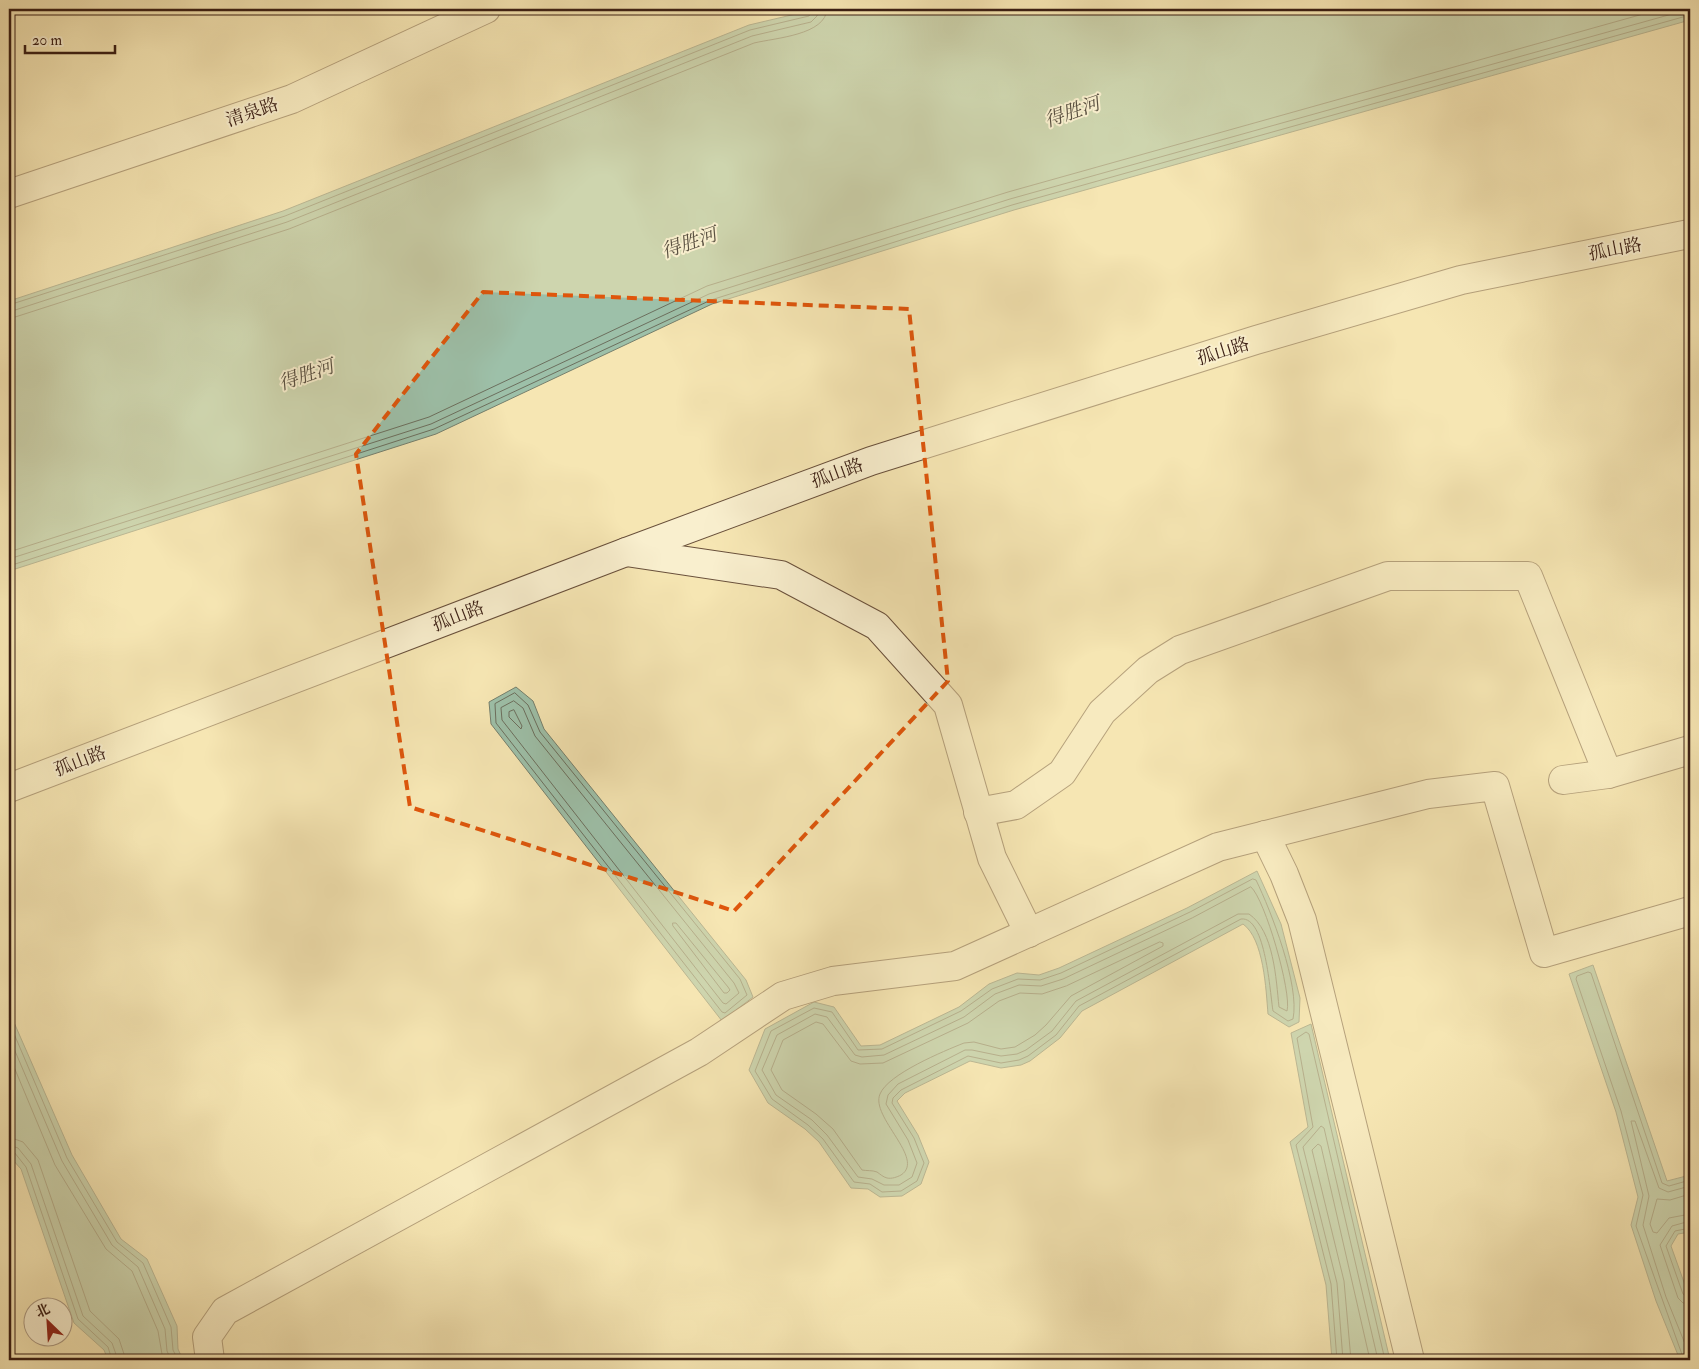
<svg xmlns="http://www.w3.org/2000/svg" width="1699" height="1369" font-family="'IM FELL Double Pica','Noto Serif SC',serif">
<rect width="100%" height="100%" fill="#f6e6b3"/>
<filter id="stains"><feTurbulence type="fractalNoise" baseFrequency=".004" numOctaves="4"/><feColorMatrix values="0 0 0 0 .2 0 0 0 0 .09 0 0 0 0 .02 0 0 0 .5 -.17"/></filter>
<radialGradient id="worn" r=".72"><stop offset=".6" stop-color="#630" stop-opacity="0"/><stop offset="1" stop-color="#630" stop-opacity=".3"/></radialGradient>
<!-- water -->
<g fill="#9dc0a9" stroke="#757f6d">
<polygon points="817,9 1690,9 1690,20 1014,210 712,304 436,434 9,571 9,301 283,211 749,25"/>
<polygon points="516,687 533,701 544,729 746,980 753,997 722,1021 491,724 489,702"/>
<path d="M 1257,871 L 1281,924 L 1300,998 L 1299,1022 L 1289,1027 L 1268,1014 C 1266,990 1264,939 1243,924 L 1082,1011 L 1060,1038 L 1030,1061 L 1021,1065 L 1001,1068 L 970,1061 L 905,1093 L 897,1101 L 918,1135 L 929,1162 L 921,1184 L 902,1196 L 880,1197 L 868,1189 L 851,1188 L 819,1142 L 805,1129 L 768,1103 L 749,1070 L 765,1029 L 814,1002 L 834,1007 L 861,1046 L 880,1045 L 959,1007 L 989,984 L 1017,973 L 1039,975 L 1059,968 L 1187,908 Z"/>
<polygon points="1593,965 1667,1181 1690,1175 1690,1232 1678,1234 1671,1246 1690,1299 1690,1360 1680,1360 1656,1301 1631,1225 1638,1197 1616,1112 1569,974"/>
<polygon points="9,1011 72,1155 121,1239 147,1259 177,1326 178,1349 183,1360 108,1360 104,1350 74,1323 21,1169 12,1159 9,1150"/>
<polygon points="1311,1024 1390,1360 1332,1360 1326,1285 1290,1142 1308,1127 1291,1033"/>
</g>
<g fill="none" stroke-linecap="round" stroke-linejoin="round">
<!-- shore -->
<g stroke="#6c6f5e" stroke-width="1">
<polyline points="9,305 285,216 750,30 809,16 813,9"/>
<polyline points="9,312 287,222 752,36 811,22 817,16 819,9"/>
<path d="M 9,319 L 289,229 L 754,43 C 775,38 826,35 827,9"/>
<polyline points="9,552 429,417 707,286 1008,192 1661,9"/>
<polyline points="9,559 431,424 709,294 1010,199 1690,9"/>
<polyline points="9,566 434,429 711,300 1012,205 1690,15"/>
<polygon points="515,693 528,705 540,732 740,979 747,995 725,1013 722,1012 496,723 495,704"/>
<polygon points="514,701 523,708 535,736 734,983 739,993 726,1004 723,1003 502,720 501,708"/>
<polygon points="514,710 522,726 521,729 509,717 509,712"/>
<path d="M 1253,879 L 1256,880 C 1271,911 1300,985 1293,1019 L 1288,1021 L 1273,1011 C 1270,994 1266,916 1241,919 L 1079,1006 L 1056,1035 L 1028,1056 L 1019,1060 L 1001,1063 L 968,1056 L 901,1090 L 893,1098 L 892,1103 L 914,1138 L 924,1163 L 917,1181 L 901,1191 L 882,1192 L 870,1184 L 854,1182 L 823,1139 L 808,1125 L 772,1099 L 755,1071 L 771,1031 L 814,1008 L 832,1012 L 858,1050 L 882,1049 L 961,1011 L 992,989 L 1018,979 L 1040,980 L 1061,973 L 1190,912 Z"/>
<path d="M 1251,887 C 1265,899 1292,993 1287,1011 L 1279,1007 C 1276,979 1274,931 1249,914 L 1238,914 L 1076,1001 L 1052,1031 L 1026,1050 L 1017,1054 L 1001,1056 L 972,1050 L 965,1050 L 898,1084 L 888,1095 L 886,1104 L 908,1140 L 917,1163 L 912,1177 L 899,1185 L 884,1185 L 872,1179 L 858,1177 L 827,1135 L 812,1120 L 776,1095 L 762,1070 L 777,1035 L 815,1014 L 827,1017 L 855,1055 L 862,1057 L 884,1055 L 964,1017 L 995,994 L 1019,985 L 1041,986 L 1063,979 L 1192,918 Z"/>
<polygon points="673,923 676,923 728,987 730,990 727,993 724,993 673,926"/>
<path d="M 1160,942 L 1163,943 L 1163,946 L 1071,996 L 1046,1025 L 1035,1035 L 1015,1047 L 1001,1049 L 974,1042 L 964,1043 C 944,1051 888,1074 880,1094 C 870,1117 926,1159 901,1175 C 897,1177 892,1179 887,1178 C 883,1177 880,1174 877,1172 C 872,1170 867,1171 862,1170 L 833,1129 L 816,1114 L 782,1090 L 771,1070 L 783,1040 L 816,1022 L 823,1024 L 851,1061 L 860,1064 L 883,1063 L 968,1023 L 999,1001 L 1020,993 L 1042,994 L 1066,986 Z"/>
<polyline points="9,1022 67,1158 117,1242 143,1263 171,1327 173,1350 178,1360"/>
<polyline points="9,1037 62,1161 112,1245 138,1267 165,1329 167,1351 171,1360"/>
<polyline points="9,1055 55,1165 106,1249 132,1271 158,1331 163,1360"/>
<polyline points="9,1137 23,1142 38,1160 90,1311 119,1339 126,1360"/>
<polyline points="9,1145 18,1148 31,1164 83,1316 112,1343 118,1360"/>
<polyline points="9,1151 14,1152 26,1167 78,1319 108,1347 112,1360"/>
<polyline points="1690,1186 1668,1192 1659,1188 1635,1121 1631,1121 1649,1196 1643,1225 1666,1297 1690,1356"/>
<polyline points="1690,1194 1670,1200 1657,1199 1650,1224 1653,1232 1657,1233 1669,1218 1690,1214"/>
<polyline points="1690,1221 1672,1226 1660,1245 1678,1298 1683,1303 1690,1304"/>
<polyline points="1690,1228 1675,1231 1666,1246 1683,1294 1690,1298"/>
<polyline points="1337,1360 1331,1284 1296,1145 1313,1127 1297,1038 1306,1032 1309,1034 1385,1360"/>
<polyline points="1343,1360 1337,1283 1303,1147 1321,1126 1324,1128 1378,1360"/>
<polyline points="1351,1360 1344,1281 1312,1150 1318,1144 1321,1146 1370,1360"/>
<polyline points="1684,1360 1636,1226 1643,1195 1621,1111 1576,979 1577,976 1588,972 1591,973 1662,1183 1669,1186 1690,1180"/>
</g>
<defs>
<g id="minor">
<polyline points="9,194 292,99 486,9"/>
<polyline points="626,552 781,575 877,626 948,705 992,858 1029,933"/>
<polyline points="1563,780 1608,774 1690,750"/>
<polyline points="978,812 1016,805 1062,773 1102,712 1148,670 1180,650 1388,576 1528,576 1608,774"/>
<polyline points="1265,835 1284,874 1302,920 1410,1360"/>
<polyline points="210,1360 207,1337 225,1311 699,1052 783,996 833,981 955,966 1218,847 1428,794 1495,786 1544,953 1690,911"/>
</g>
<polyline id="tertiary" points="9,788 626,552 871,461 1256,340 1461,280 1689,234"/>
</defs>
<!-- minor casing -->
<use href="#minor" stroke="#69503b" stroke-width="30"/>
<!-- tertiary casing -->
<use href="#tertiary" stroke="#69503b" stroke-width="30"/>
<!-- minor -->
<use href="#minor" stroke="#f9efce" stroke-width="28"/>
<!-- tertiary -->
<use href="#tertiary" stroke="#f9efce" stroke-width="28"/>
</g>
<!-- marked area -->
<path d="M0 0H1699V1369H0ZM 483,292 L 909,309 L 948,681 L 734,911 L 410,807 L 356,454 Z" fill="#f6e6b3" fill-opacity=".55" fill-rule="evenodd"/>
<path fill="none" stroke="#df560c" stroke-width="4" stroke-dasharray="10 6" stroke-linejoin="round" d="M 483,292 L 909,309 L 948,681 L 734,911 L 410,807 L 356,454 Z"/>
<g text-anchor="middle" stroke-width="4" stroke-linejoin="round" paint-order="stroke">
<!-- street labels -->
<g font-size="18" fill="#3a1e13" stroke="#f9efce">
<text transform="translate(252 112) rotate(-19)" y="6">清泉路</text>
<text transform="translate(1615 249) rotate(-11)" y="6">孤山路</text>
<text transform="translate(1223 351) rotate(-17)" y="6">孤山路</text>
<text transform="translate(837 473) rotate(-20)" y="6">孤山路</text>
<text transform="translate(458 616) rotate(-21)" y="6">孤山路</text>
<text transform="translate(80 761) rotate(-21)" y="6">孤山路</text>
</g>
<!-- water labels -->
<g font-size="19" font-style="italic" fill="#584f40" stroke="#f9efce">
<text transform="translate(1072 111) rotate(-19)" y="7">得胜河</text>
<text transform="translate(689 242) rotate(-19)" y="7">得胜河</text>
<text transform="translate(306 374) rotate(-19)" y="7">得胜河</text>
</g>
</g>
<!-- margin -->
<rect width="1699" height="1369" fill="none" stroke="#f6e6b3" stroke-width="30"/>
<rect x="10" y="10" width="1679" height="1349" fill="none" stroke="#3a1e13" stroke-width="2.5"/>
<rect x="15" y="15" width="1669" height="1339" fill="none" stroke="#3a1e13"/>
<!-- north arrow -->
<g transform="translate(48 1322) rotate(335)"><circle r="24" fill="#f9efce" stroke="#ad9b83"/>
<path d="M0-4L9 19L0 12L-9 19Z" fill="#8f2418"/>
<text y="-8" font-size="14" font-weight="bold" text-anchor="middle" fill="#3a1e13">北</text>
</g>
<!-- scale -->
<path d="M25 45v8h90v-8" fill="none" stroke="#3a1e13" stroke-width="2.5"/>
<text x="32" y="45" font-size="15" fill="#3a1e13" stroke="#f9efce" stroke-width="4" paint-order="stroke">20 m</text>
<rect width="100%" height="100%" filter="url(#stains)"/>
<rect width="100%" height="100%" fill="url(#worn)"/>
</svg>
